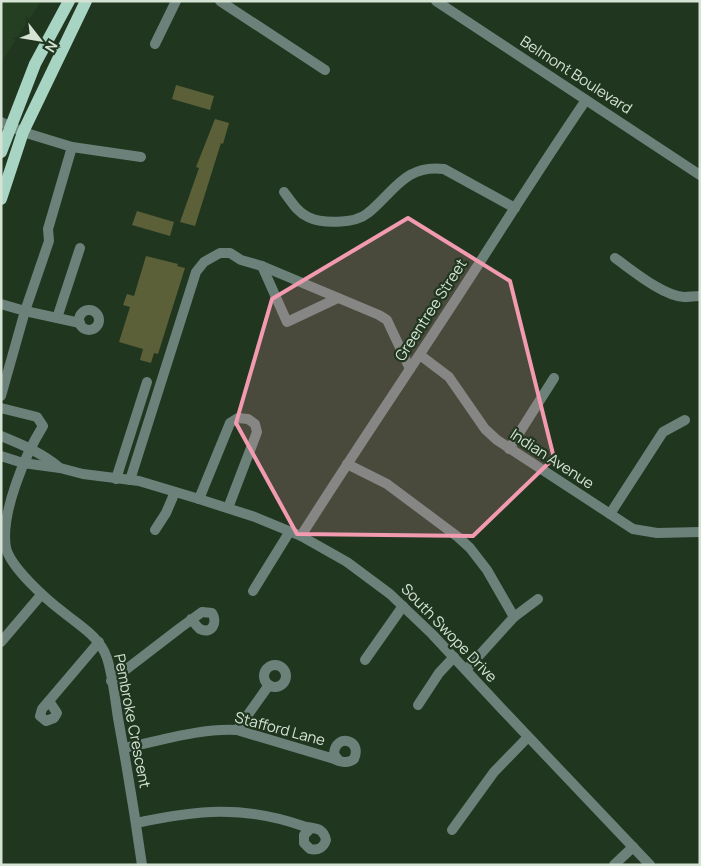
<svg xmlns="http://www.w3.org/2000/svg" width="701" height="866" font-family="Manrope,sans-serif">
<rect width="100%" height="100%" fill="#20361f"/>
<!-- built -->
<polygon fill="#243f22" points="1,1 41,1 1,63"/>
<!-- building -->
<g fill="#5b6038">
<polygon points="176,85 214,96 210,110 172,99"/>
<polygon points="215,119 229,123 223,144 221,143 195,226 180,222 199,168 196,167"/>
<polygon points="137,211 174,222 170,236 132,225"/>
<polygon points="146,256 178,264 177,266 185,268 158,354 154,353 151,363 140,360 143,349 119,342 130,307 123,305 127,294 134,296"/>
</g>
<g fill="none" stroke-linecap="round" stroke-linejoin="round">
<!-- minor -->
<g stroke="#6c817a" stroke-width="10">
<polyline points="220,1 325,70"/>
<polyline points="436,1 700,175"/>
<polyline points="155,44 176,1"/>
<polyline points="1,122 23,132 72,147 141,157"/>
<path d="M 284,192 C 291,201 297,212 308,217 C 322,224 355,224 368,213 C 394,192 405,164 444,169 L 515,208"/>
<path d="M 615,258 C 632,270 663,296 684,297 C 689,297 695,296 700,296"/>
<polyline points="262,266 287,322 338,298"/>
<polyline points="1,304 25,311 80,323"/>
<circle cx="89" cy="320" r="10"/>
<polyline points="57,318 80,248"/>
<polyline points="420,355 449,377 485,429 497,440 633,529 657,533 700,532"/>
<polyline points="1,396 25,311 49,241 48,229 72,147"/>
<path d="M 1,408 L 37,417 L 43,426 C 25,455 0,514 6,548 C 11,568 47,600 63,612 C 80,626 100,637 107,658 C 113,677 115,699 118,718 C 127,767 135,816 142,865"/>
<path d="M 1,436 C 23,445 42,453 60,468"/>
<polyline points="509,449 554,378"/>
<polyline points="1,456 23,463 60,468 83,474 139,481 199,499 255,517 301,536 347,562 390,594 432,634 501,708 650,865"/>
<polyline points="347,464 387,484 458,537 470,548 487,570 514,617"/>
<polyline points="116,479 147,382"/>
<polyline points="130,480 196,272 204,262 220,253 230,253 241,260 262,266 379,315 387,320 410,369"/>
<polyline points="199,499 230,423 238,418 248,419 255,424 257,432 228,508"/>
<polyline points="610,514 663,432 685,420"/>
<polyline points="155,530 166,513 175,492"/>
<path d="M 301,536 C 352,455 406,376 458,296 C 501,230 542,164 586,100"/>
<polyline points="253,591 290,531"/>
<polyline points="1,642 41,595"/>
<polyline points="365,660 403,606"/>
<circle cx="275" cy="676" r="11"/>
<polyline points="466,670 514,617 538,599"/>
<path d="M 111,681 L 180,628 L 202,612 L 212,613 C 218,622 212,635 200,629 C 197,627 194,622 191,619"/>
<polyline points="49,701 57,713 54,718 46,721 40,716 42,709 99,642"/>
<polyline points="418,705 439,673 454,657"/>
<polyline points="237,730 269,685"/>
<path d="M 124,748 C 160,741 199,728 237,730 L 331,758 C 340,761 346,765 354,759 C 363,739 335,733 334,754 L 339,761"/>
<path d="M 136,823 C 197,810 243,805 303,826 C 313,829 323,826 326,840 C 324,847 318,851 310,849 L 304,843 L 304,835 L 311,828"/>
<polyline points="452,830 494,772 528,737"/>
<polyline points="614,865 633,847"/>
</g>
<!-- major -->
<g stroke="#a8d4c4" stroke-width="12">
<polyline points="1,152 35,64 69,1"/>
<polyline points="1,199 23,132 86,1"/>
</g>
</g>
<!-- marked area -->
<path fill="#f29ab0" fill-opacity="0.2" stroke="#f29ab0" stroke-width="4" stroke-linejoin="round" d="M 408,218 L 510,281 L 554,458 L 473,536 L 297,534 L 236,423 L 272,299 Z"/>
<g text-anchor="middle" stroke-width="4.5" stroke-linejoin="round" paint-order="stroke">
<!-- street labels -->
<g font-size="15" fill="#d5e3d4" stroke="#20361f">
<text transform="translate(576 75) rotate(33)" y="5">Belmont Boulevard</text>
<text transform="translate(431 310) rotate(-57)" y="5">Greentree Street</text>
<text transform="translate(552 459) rotate(33)" y="5">Indian Avenue</text>
<text transform="translate(449 633) rotate(46)" y="5">South Swope Drive</text>
<text transform="translate(132 721) rotate(79)" y="5">Pembroke Crescent</text>
<text transform="translate(280 729) rotate(15)" y="5">Stafford Lane</text>
</g>
</g>
<!-- border -->
<rect width="701" height="866" fill="none" stroke="#d5e3d4" stroke-width="5"/>
<!-- north arrow -->
<g transform="translate(40 40) rotate(121)" stroke="#20361f" stroke-width="4" paint-order="stroke">
<path d="M0-4L9 19L0 12L-9 19Z" fill="#d5e3d4"/>
<text y="-8" font-size="14" font-weight="bold" text-anchor="middle" fill="#d5e3d4">N</text>
</g>
</svg>
